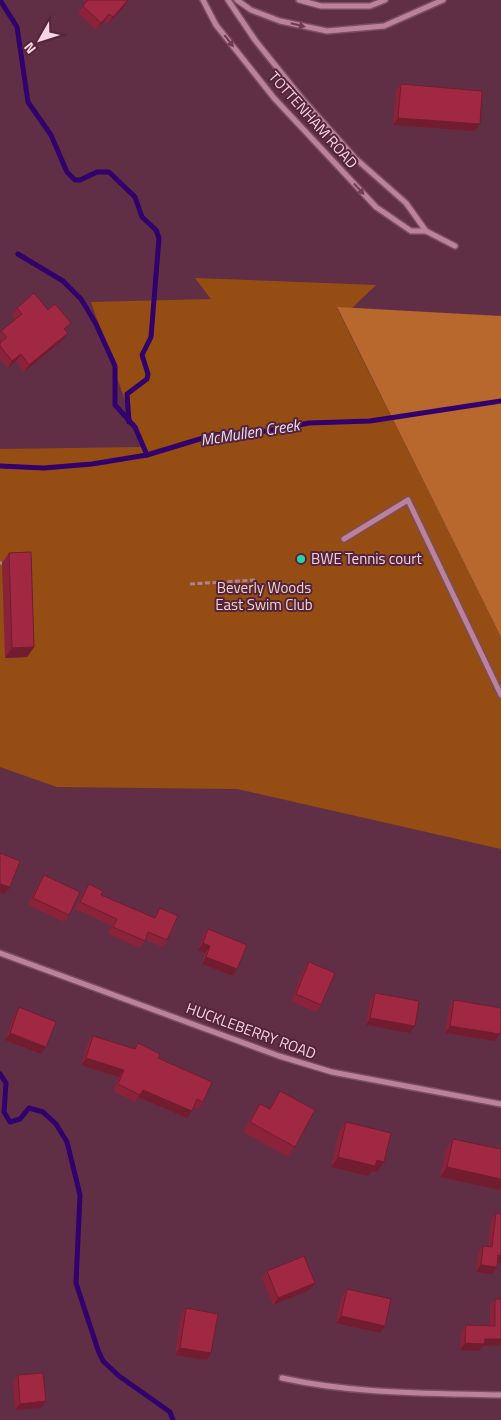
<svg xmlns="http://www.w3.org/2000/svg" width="501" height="1420" font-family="'Titillium Web',sans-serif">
<rect width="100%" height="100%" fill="#612f45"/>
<!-- green -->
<polygon fill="#964d13" points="195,278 376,285 352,308 337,308 501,637 501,849 237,789 57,787 0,767 0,449 141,447 91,302 211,299"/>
<!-- forest -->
<polygon fill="#b8672d" points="337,307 501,316 501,637"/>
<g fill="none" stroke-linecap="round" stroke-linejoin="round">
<!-- stream -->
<g stroke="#31006d" stroke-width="5">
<polyline points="0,0 17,27 28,102 51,135 67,172 75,180 80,180 97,172 109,172 135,197 142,217 156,230 159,238 151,337 142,355 148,374 147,379 127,394 129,422"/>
<polyline points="18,254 63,281 81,299 96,324 115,366 115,405 135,427 147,455"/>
<polyline points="0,466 44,468 92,464 147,455 213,435 267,431 309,423 370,421 501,401"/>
<polyline points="0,1074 6,1083 4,1112 10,1122 20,1119 29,1108 43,1112 56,1124 67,1142 80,1195 76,1283 98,1350 103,1361 119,1376 170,1412 173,1420"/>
</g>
<defs>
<g id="street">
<polyline points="203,0 216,25 274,98 376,207 411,231 426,231"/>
<polyline points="228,0 255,40 304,101 355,158 406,203 426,231 455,246"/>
<polyline points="237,0 251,10 280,21 327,31 384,26 443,0"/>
<polyline points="299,0 321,6 370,6 385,0"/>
<polyline points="344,539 408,500 501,695"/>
<polyline points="0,953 279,1056 332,1072 501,1104"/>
<path d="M 282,1378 C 354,1394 428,1393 501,1395"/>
</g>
</defs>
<!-- street casing -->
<use href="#street" stroke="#784e62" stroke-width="8"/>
<!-- path -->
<g stroke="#ac8394" stroke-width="3" stroke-dasharray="5 2.5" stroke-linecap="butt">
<polyline points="0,563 2,563"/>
<polyline points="190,584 256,580"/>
</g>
<!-- street -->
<use href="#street" stroke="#bc829a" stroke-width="5"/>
</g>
<!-- wall -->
<g fill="#8a223a">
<polygon points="83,0 129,0 124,7 108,24 105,20 96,30 78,13 85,4"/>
<polygon points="401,84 475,131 393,125 396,91"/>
<polygon points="17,308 66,331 63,340 24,372 16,361 8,368 0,359 0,343 1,343 0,333 15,319 12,315"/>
<polygon points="9,553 34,647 27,657 5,658 2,563"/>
<polygon points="44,875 69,915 64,922 28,905 39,882"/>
<polygon points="89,884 101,895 154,918 160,908 167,940 163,947 145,940 140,948 108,934 112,926 75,909 84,891"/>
<polygon points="208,929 237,969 233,976 202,964 205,953 198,950 203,936"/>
<polygon points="309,962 321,1005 316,1012 291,1001 304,969"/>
<polygon points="375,993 415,1026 410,1033 366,1025 370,1000"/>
<polygon points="454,1000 495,1041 445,1033 449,1007"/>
<polygon points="19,1007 46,1047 41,1054 5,1040 15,1014"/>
<polygon points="93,1036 134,1049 138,1043 158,1058 203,1102 198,1109 193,1107 187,1118 138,1097 135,1102 113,1091 119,1077 81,1065 88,1043"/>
<polygon points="280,1091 295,1147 288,1157 243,1132 253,1114 260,1104 269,1109"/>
<polygon points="346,1122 384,1162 377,1172 372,1171 368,1176 331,1167 339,1132"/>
<polygon points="453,1139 501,1149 501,1189 500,1190 440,1177 446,1149"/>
<polygon points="496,1213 497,1267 492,1274 476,1272 478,1253 483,1246 488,1246 491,1220"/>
<polygon points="267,1271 315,1283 310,1290 273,1305 262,1278"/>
<polygon points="347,1289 380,1333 336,1323 342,1296"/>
<polygon points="495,1299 501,1346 483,1346 479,1351 460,1350 461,1332 466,1325 490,1325 490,1306"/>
<polygon points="186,1308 207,1360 175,1355 181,1315"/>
<polygon points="18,1375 41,1408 15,1410 13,1382"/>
</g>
<!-- shaded-wall -->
<g fill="#711c2f">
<polygon points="129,0 124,7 108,24 113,17"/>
<polygon points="109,14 105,20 96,30 101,23"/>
<polygon points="398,118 480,124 475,131 393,125"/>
<polygon points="68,333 63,340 24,372 29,365"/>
<polygon points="21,354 16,361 8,368 12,361"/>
<polygon points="34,647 27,657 5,658 12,648"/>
<polygon points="0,884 10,887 5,894 0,892"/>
<polygon points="203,943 210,946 205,953 198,950"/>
<polygon points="206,957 237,969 233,976 202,964"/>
<polygon points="370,1018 415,1026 410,1033 366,1025"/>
<polygon points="450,1026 500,1034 495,1041 445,1033"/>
<polygon points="10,1033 46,1047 41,1054 5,1040"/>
<polygon points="86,1058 124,1070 119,1077 81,1065"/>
<polygon points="143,1090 192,1111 187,1118 138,1097"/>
<polygon points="338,1157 377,1160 384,1162 377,1172 372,1171 368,1176 331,1167"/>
<polygon points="447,1167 501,1179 501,1189 500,1190 440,1177"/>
<polygon points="498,1255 501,1256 501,1263 493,1262"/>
<polygon points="481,1265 497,1267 492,1274 476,1272"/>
<polygon points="315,1283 310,1290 273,1305 278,1298"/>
<polygon points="341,1316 385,1326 380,1333 336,1323"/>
<polygon points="485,1339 501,1339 501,1346 483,1346 479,1351 460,1350 465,1343"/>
<polygon points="180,1348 211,1353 207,1360 175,1355"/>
<polygon points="46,1401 41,1408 15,1410 20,1404"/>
</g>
<!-- building -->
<g fill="#a12843" stroke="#711c2f">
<polygon points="88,0 128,0 113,17 109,14 101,23 83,6"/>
<polygon points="401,84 482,91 480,124 398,118"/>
<polygon points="34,293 48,310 55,304 71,323 64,329 68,333 29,365 21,354 12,361 0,346 0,343 7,337 1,331 22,314 17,308"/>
<polygon points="31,552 34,647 12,648 9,553"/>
<polygon points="0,853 20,861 10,887 0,884"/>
<polygon points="44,875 80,892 69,915 33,898"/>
<polygon points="89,884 103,891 101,895 155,918 160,908 178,916 167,940 148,932 145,941 113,927 117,919 80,902"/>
<polygon points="208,929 247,945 237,969 206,957 210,946 203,943"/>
<polygon points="309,962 335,973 321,1005 296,994"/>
<polygon points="375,993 419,1001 415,1026 370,1018"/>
<polygon points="454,1000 501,1008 501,1030 500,1034 450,1026"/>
<polygon points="19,1007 56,1022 46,1047 10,1033"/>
<polygon points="93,1036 135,1049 138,1043 160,1054 158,1058 212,1082 203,1102 197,1099 192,1111 143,1090 140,1095 118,1084 124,1070 86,1058"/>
<polygon points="280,1091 315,1110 295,1147 250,1122 260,1104 270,1109"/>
<polygon points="346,1122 391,1133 384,1162 377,1160 375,1166 338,1157"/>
<polygon points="453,1139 501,1149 501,1179 447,1167"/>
<polygon points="496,1213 501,1214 501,1256 498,1255 497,1267 481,1265 483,1246 492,1247"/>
<polygon points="304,1256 315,1283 278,1298 267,1271"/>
<polygon points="347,1289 391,1299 385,1326 341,1316"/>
<polygon points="495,1299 501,1299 501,1339 485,1339 484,1344 465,1343 466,1325 495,1326"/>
<polygon points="186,1308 218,1314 211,1353 180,1348"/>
<polygon points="43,1373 46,1401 20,1404 18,1375"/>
</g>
<!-- one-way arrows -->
<defs><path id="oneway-solid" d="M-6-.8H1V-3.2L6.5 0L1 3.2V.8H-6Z" transform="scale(1.25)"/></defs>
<g fill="#6f3c53">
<use href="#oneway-solid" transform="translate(298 25) rotate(14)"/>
<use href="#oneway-solid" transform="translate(229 41) rotate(52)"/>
<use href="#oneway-solid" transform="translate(359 189) rotate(47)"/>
</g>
<!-- markers -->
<circle fill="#24d5ae" stroke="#55243b" stroke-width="2" cx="301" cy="559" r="5"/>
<g text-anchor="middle" stroke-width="4" stroke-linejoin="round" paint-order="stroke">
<!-- street labels -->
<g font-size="15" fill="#f5d5e1" stroke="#55243b">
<text transform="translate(313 120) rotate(48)" y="5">TOTTENHAM ROAD</text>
<text transform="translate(251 1031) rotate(20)" y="5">HUCKLEBERRY ROAD</text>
</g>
<!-- poi labels -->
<g font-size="15" fill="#f5d5e1" stroke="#55243b" text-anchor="start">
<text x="311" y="564">BWE Tennis court</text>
</g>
<!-- park labels -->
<g font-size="15" fill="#f0d5c5" stroke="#55243b">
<text x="264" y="593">Beverly Woods<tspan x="264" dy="17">East Swim Club</tspan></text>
</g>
<!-- water labels -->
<g font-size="16" font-style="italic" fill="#e3dffa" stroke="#55243b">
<text transform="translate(250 432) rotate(-9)" y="6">McMullen Creek</text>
</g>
</g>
<!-- north arrow -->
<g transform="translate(40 40) rotate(231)" stroke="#55243b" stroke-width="4" paint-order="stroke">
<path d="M0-4L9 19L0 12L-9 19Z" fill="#f5d5e1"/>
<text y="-8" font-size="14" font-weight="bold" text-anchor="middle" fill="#f5d5e1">N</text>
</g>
</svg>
